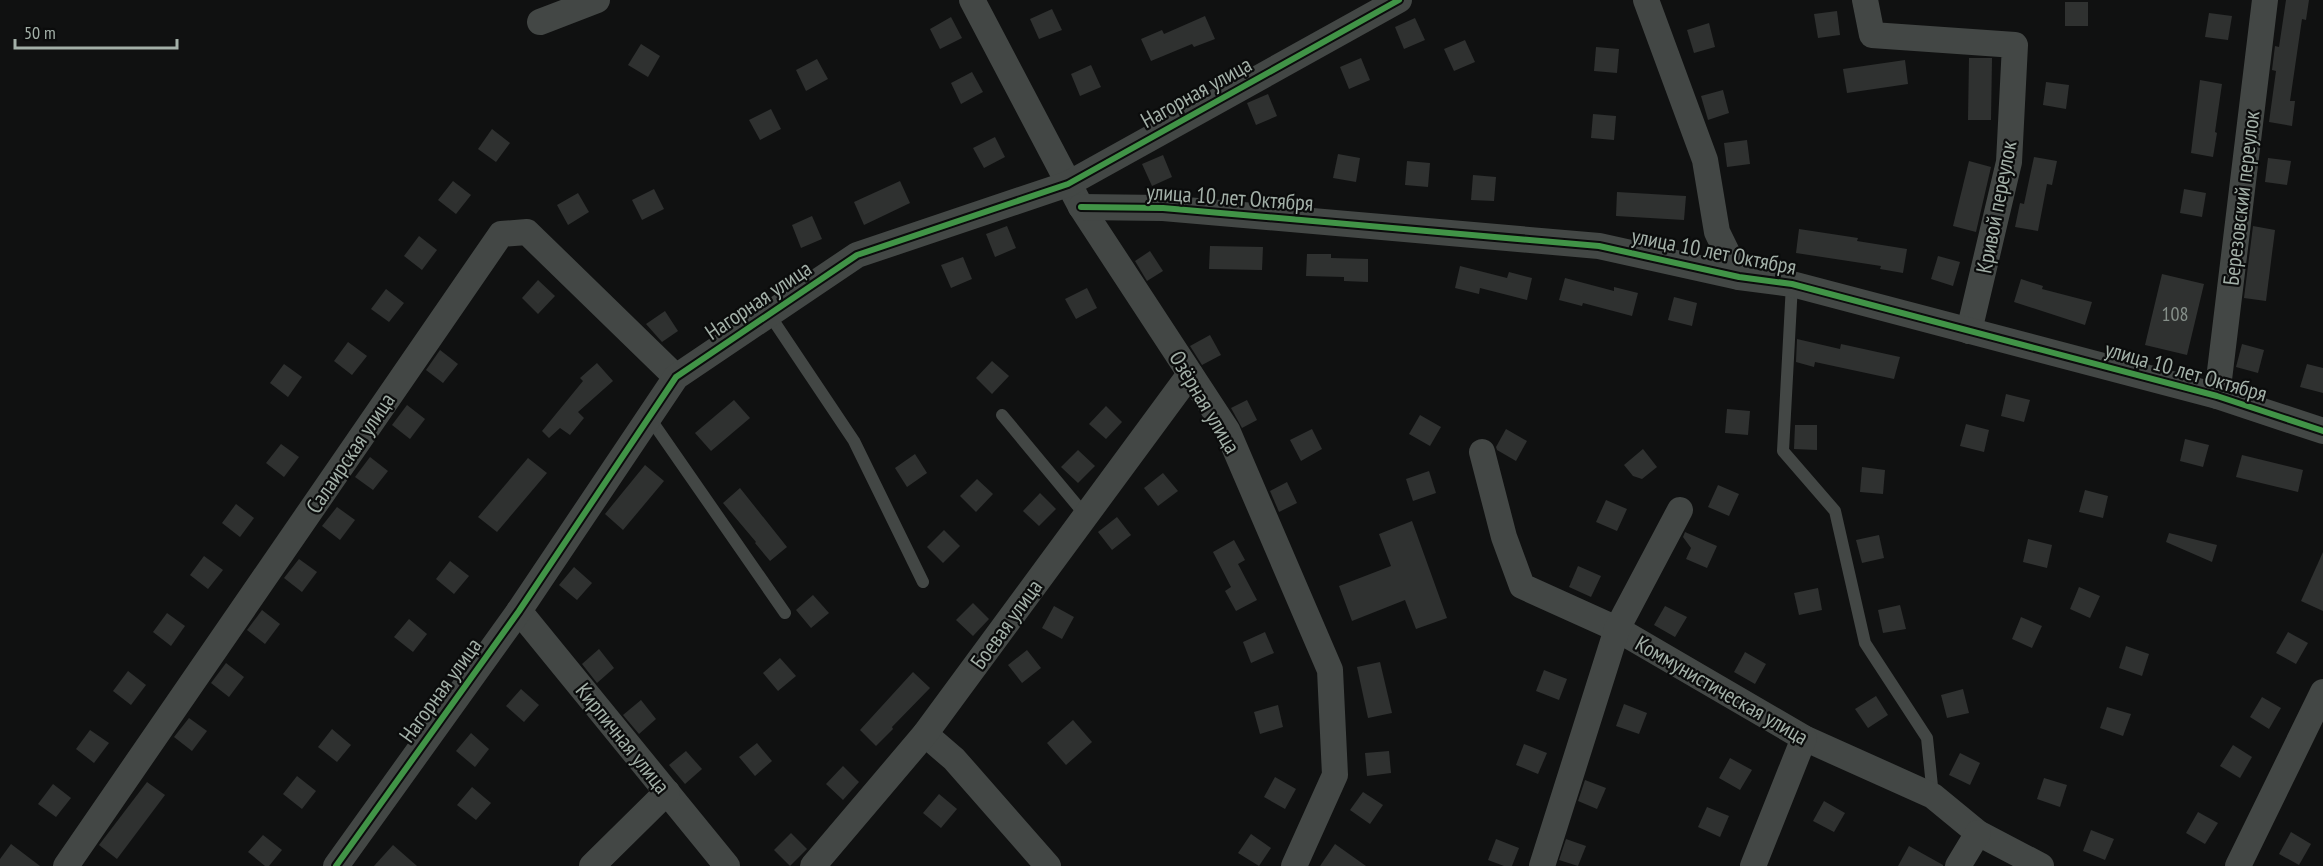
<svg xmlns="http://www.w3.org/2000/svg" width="2323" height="866" font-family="'PT Sans Narrow',sans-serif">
<rect width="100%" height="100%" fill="#101111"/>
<!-- building -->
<g fill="#2f3130">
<polygon points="2286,0 2309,0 2306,20 2302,19 2290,101 2295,101 2292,126 2269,122 2276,71 2272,70 2275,46 2279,47"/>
<rect x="2065" y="2" width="23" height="24"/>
<polygon points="1052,9 1062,30 1039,39 1030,19"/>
<polygon points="1837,11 1840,35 1818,38 1814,14"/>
<polygon points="2209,13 2232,16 2228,40 2205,37"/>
<polygon points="1205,16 1215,39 1194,47 1192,44 1151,61 1141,39 1162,30 1164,34"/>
<polygon points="951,17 962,38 940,49 930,29"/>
<polygon points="1415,18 1425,40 1404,49 1395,27"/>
<polygon points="1709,23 1715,47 1694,53 1687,30"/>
<polygon points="1465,40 1475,62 1454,71 1444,49"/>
<polygon points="641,44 660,56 648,77 628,65"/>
<polygon points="1596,47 1619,49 1617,73 1594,71"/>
<polygon points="1361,58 1370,80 1349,89 1340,67"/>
<polygon points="1969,58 1992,58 1991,120 1968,120"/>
<polygon points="817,59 828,79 806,91 796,70"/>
<polygon points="1905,60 1908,84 1847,93 1843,69"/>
<polygon points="1091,65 1101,87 1080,96 1071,74"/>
<polygon points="972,72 983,92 961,104 951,83"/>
<polygon points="2200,80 2222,84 2215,132 2217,133 2213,157 2191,153"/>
<polygon points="2046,82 2069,85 2066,109 2043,105"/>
<polygon points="1723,90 1729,113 1708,120 1701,96"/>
<polygon points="1268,94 1277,116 1256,125 1247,103"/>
<polygon points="771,109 781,129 760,140 749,120"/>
<polygon points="1593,114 1616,116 1614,140 1591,138"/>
<polygon points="492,129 510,143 496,162 478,149"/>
<polygon points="995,137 1005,157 984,168 973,148"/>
<polygon points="1747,140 1750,164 1727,167 1724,143"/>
<polygon points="1338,154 1360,158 1356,182 1333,178"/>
<polygon points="1163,155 1172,177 1152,186 1142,164"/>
<polygon points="2034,157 2057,161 2052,185 2047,184 2038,231 2015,227 2020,203 2024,204"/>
<polygon points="2268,158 2291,161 2287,185 2265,182"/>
<polygon points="1407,161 1430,163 1428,187 1405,185"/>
<polygon points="1969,161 1991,167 1976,232 1953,226"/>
<polygon points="1473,175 1496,177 1494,201 1471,200"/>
<polygon points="453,181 471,195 456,214 438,200"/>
<polygon points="900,181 910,203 864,225 854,202"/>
<polygon points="654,189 664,209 642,220 632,200"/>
<polygon points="2184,189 2206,193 2202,217 2180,213"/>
<polygon points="1617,192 1686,196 1684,220 1616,216"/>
<polygon points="578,193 589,212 568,225 557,205"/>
<polygon points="812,216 822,239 801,248 792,225"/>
<polygon points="1007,226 1016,248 995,257 986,234"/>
<polygon points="2253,226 2275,230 2266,301 2244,298"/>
<polygon points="1799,229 1858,238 1857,241 1907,249 1903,273 1880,269 1881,266 1796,253"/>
<polygon points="419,236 437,250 422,270 404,256"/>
<polygon points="1210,246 1263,247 1262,270 1209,269"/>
<polygon points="1150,251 1163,271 1147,281 1135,261"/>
<polygon points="1307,254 1331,254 1331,258 1368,259 1368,282 1344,281 1344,277 1306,276"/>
<polygon points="1938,256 1960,262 1953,286 1931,279"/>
<polygon points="963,257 972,279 951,288 941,265"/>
<polygon points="1460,266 1507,278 1509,272 1532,278 1527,300 1480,288 1479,294 1455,288"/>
<polygon points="2162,274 2204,284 2187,355 2145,345"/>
<polygon points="1565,278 1614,291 1614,287 1638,293 1632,316 1583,303 1582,306 1559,300"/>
<polygon points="2021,279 2043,286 2042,289 2092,302 2085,325 2014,302"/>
<polygon points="538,280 555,296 538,314 522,298"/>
<polygon points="1087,288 1097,308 1076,319 1065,299"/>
<polygon points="386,289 404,303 389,322 371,309"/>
<polygon points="1674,297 1697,303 1692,326 1668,320"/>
<polygon points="665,311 678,331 662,342 646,324"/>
<polygon points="1210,335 1221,355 1202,365 1190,346"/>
<polygon points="1797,339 1840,349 1841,344 1900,357 1894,379 1815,362 1814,367 1796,362"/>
<polygon points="348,342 367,356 352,375 334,361"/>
<polygon points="2242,344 2264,350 2258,373 2236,367"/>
<polygon points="440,350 458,364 443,383 426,370"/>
<polygon points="992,361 1009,376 992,394 976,378"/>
<polygon points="597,363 613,381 578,412 584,418 570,435 560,428 549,438 542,431 583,381 580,378"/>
<polygon points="284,364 302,377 288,397 270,383"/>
<polygon points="2307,364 2323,368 2323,393 2300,387"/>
<polygon points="2006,394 2030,400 2024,422 2001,416"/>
<polygon points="734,400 750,418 711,451 695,433"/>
<polygon points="1247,400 1257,420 1242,428 1231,408"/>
<polygon points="407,405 425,419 410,439 392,425"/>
<polygon points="1106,406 1122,422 1106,439 1089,424"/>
<polygon points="1727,409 1750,411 1748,435 1725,433"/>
<polygon points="1420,415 1441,427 1430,446 1409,434"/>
<polygon points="1966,424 1989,430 1984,452 1960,446"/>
<polygon points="1795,425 1817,425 1817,450 1794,449"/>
<polygon points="1312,429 1322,449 1301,461 1290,440"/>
<polygon points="1506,429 1527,441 1516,461 1497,450 1496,447"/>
<polygon points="2185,439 2209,445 2203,467 2180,461"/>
<polygon points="281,444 299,457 284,477 266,463"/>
<polygon points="1643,449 1657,467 1642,479 1633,476 1624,465"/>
<polygon points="1078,450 1095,466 1078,483 1061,467"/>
<polygon points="915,454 927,473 907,487 895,468"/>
<polygon points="2242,455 2303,470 2298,492 2236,477"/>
<polygon points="370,457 388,471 373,490 355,477"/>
<polygon points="528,458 547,473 497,532 478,517"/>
<polygon points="645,465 664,481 623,530 605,514"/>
<polygon points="1862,467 1885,470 1883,494 1860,492"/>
<polygon points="1429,471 1436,493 1413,501 1406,479"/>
<polygon points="1163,473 1178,491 1158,506 1144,488"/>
<polygon points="977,479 993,494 976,512 960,496"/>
<polygon points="1287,482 1297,503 1279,512 1270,491"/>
<polygon points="1718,485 1739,494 1729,516 1708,507"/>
<polygon points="740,488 787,547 770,561 755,543 756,542 723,503"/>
<polygon points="2085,490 2108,496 2103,518 2079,512"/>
<polygon points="1040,493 1056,509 1039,526 1023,511"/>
<polygon points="1606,500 1627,509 1617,531 1596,522"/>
<polygon points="236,504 254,518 240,537 222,523"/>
<polygon points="337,507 355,520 340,540 322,526"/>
<polygon points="1117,517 1131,535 1112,550 1098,532"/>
<polygon points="1412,521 1447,618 1416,629 1405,600 1352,621 1339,586 1391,566 1379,534"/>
<polygon points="944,530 960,546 943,563 927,547"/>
<polygon points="1685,532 1717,546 1707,568 1686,559 1691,548 1683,537"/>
<polygon points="2169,533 2217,545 2212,562 2166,542"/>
<polygon points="1879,535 1884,558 1862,563 1856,540"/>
<polygon points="2028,539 2052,545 2047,568 2023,562"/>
<polygon points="1234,540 1245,560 1238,564 1257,600 1236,611 1225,591 1231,587 1213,552"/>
<polygon points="2323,552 2323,611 2301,601"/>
<polygon points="204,556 223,570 208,589 190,575"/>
<polygon points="299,559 317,572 302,592 284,578"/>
<polygon points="450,561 469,576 454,594 436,579"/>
<polygon points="1578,566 1601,576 1591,597 1569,587"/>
<polygon points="574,567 592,583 577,600 559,585"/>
<polygon points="2079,587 2100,596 2090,618 2070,609"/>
<polygon points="1818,588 1822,610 1799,615 1794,593"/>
<polygon points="813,595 829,613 811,628 796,610"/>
<polygon points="973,603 989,619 973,636 956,620"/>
<polygon points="1900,605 1906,629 1883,633 1878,610"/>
<polygon points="1054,606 1074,617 1062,639 1042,628"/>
<polygon points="1665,606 1687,617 1675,637 1654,625"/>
<polygon points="262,610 280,624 265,644 247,630"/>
<polygon points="167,613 185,626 171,646 153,632"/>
<polygon points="2021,617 2042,626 2032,648 2012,639"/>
<polygon points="409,619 427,634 413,652 394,637"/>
<polygon points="1265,632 1274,653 1251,663 1243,642"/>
<polygon points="2288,632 2308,643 2296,664 2276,653"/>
<polygon points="2126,646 2149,654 2142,676 2119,668"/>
<polygon points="599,649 614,668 597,683 582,664"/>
<polygon points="1027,650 1041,668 1022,683 1008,665"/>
<polygon points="1745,652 1766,664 1755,684 1734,672"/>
<polygon points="780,658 796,676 778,691 763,673"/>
<polygon points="1380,662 1392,713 1368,718 1357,667"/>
<polygon points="226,663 244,677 229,697 211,683"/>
<polygon points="1544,670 1567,679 1559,700 1536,691"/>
<polygon points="128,671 146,685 131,705 113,691"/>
<polygon points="913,672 930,688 892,727 893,729 876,746 860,730"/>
<polygon points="521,689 539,705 524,722 506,706"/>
<polygon points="1963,689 1969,713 1947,718 1941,695"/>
<polygon points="1876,696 1888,715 1868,728 1855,709"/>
<polygon points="2262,697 2281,708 2269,729 2250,717"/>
<polygon points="641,700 656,719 639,734 623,715"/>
<polygon points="1624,704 1647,713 1639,734 1616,726"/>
<polygon points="1278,705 1283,727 1260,734 1254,712"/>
<polygon points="2107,707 2131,714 2123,736 2100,728"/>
<polygon points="189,718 207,731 192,751 174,737"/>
<polygon points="1073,720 1092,742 1066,765 1047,743"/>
<polygon points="332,729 351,745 337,762 318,747"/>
<polygon points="90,730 109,743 94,763 76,749"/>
<polygon points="471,733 489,749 475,767 456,751"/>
<polygon points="757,743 772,761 755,776 739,757"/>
<polygon points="1524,744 1547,753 1538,774 1516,765"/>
<polygon points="2233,745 2252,757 2240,778 2220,766"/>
<polygon points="686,751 702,769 685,784 669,765"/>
<polygon points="1389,751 1391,773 1367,776 1365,753"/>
<polygon points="1960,753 1980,763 1970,785 1949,775"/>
<polygon points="1730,758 1752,770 1740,790 1719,778"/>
<polygon points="843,766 859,782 843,800 826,784"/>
<polygon points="297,776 316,791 302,809 283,794"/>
<polygon points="1275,777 1296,789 1285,809 1264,797"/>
<polygon points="2044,778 2067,785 2060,807 2037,799"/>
<polygon points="1585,780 1606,788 1597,809 1578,801"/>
<polygon points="147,782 165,795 117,859 99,845"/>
<polygon points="53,784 71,798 56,817 38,804"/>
<polygon points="472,787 491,803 476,820 457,805"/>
<polygon points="1363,792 1383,805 1370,824 1350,810"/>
<polygon points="939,794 957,809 941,828 923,813"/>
<polygon points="1824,801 1845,813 1834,832 1813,821"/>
<polygon points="1707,807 1729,816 1720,837 1698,827"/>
<polygon points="2198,812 2218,823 2205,844 2186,833"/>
<polygon points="2091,830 2114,839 2105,860 2083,851"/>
<polygon points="2291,832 2311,844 2299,865 2279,854"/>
<polygon points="791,833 807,849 790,866 774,850"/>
<polygon points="1251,834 1271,848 1259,866 1238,853"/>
<polygon points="263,835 282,850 269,866 265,866 248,852"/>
<polygon points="1496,839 1519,848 1512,866 1504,866 1488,860"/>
<polygon points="1566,839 1586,846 1578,866 1559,860"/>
<polygon points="11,844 40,866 0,866 0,859"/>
<polygon points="1335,844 1366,866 1320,866"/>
<polygon points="393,845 417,866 374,866"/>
<polygon points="1909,846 1943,865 1943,866 1898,866"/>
</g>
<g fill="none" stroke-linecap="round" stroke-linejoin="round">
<!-- lane -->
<g stroke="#434745" stroke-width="12">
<polyline points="1792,284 1783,451 1835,511 1865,643 1927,738 1933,796"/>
<polyline points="769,314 854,441 923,582"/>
<polyline points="1002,415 1086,516"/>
<polyline points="649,417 785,613"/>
</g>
<!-- street -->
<g stroke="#434745" stroke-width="26">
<polyline points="972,0 1081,207 1227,430 1330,670 1335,775 1294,866"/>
<polyline points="1646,0 1705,160 1717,232 1739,277"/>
<polyline points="1865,0 1872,35 2015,45 2009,162 1969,331"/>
<polyline points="540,22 597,0"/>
<polyline points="1081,207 1163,208 1599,246 1739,277 1792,284 2217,396 2323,431"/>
<polyline points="2217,396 2265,0"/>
<polyline points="1482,452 1504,537 1522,586 1617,629 1804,738 1933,796 1978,833 2041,866"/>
<polyline points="519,611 727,866"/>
<polyline points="925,734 954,759 1048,866"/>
<polyline points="66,866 501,234 527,232 676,377"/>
<polyline points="336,866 519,611 676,377 857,255 1068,184 1399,0"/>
<polyline points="592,866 667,792"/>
<polyline points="813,866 925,734 1190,374"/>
<polyline points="1542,866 1617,629 1680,510"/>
<polyline points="1753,866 1804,738"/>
<polyline points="1958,866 1978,833"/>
<polyline points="2238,866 2323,692"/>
</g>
<defs>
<g id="cycleway">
<polyline points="1081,207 1163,208 1599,246 1739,277 1792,284 2217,396 2323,431"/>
<polyline points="336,866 519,611 676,377 857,255 1068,184 1399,0"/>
</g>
</defs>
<!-- cycleway casing -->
<use href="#cycleway" stroke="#0b0c0c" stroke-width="10"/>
<!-- cycleway -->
<use href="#cycleway" stroke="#419447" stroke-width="6"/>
</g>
<g text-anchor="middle" stroke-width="4.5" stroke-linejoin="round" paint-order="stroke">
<!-- number labels -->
<g font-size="20" fill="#86908a">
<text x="2175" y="321">108</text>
</g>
<!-- street labels -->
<g font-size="22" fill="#a3b0a8" stroke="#0b0c0c">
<text transform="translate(1196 92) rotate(-29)" y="8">Нагорная улица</text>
<text transform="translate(1230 197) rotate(4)" y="8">улица 10 лет Октября</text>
<text transform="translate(2241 198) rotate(-83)" y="8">Березовский переулок</text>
<text transform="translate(1996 207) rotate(-79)" y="8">Кривой переулок</text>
<text transform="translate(1714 251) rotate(11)" y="8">улица 10 лет Октября</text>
<text transform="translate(758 300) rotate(-34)" y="8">Нагорная улица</text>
<text transform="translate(2186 371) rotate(16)" y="8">улица 10 лет Октября</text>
<text transform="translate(1205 402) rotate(59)" y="8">Озёрная улица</text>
<text transform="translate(350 453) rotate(-56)" y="8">Салаирская улица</text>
<text transform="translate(1006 624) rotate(-54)" y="8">Боевая улица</text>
<text transform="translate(440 690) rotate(-54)" y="8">Нагорная улица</text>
<text transform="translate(1722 690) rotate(30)" y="8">Коммунистическая улица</text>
<text transform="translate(623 738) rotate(51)" y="8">Кирпичная улица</text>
</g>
</g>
<!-- scale -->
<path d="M15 39v9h162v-9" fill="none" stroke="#a3b0a8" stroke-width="3"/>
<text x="24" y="39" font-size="18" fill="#a3b0a8" stroke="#0b0c0c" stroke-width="4.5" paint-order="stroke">50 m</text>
</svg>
